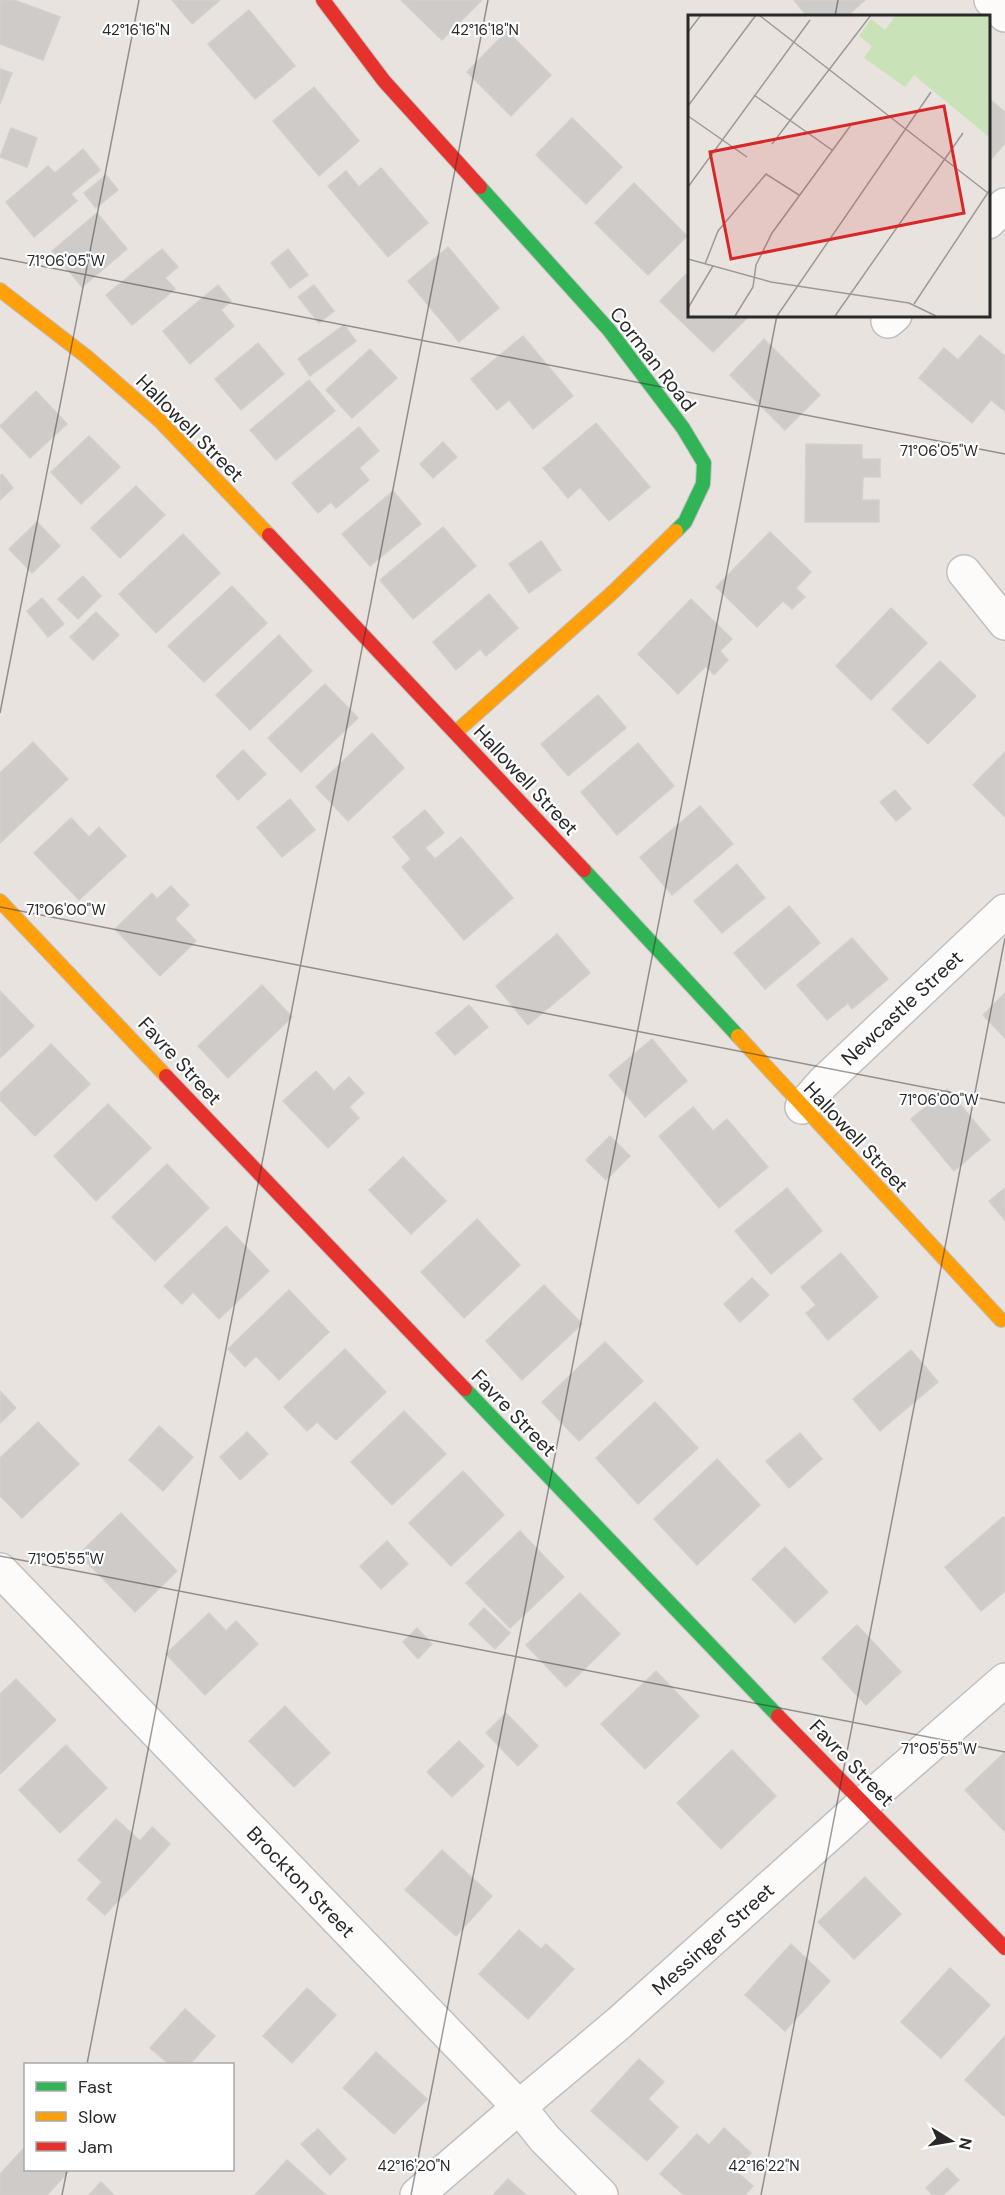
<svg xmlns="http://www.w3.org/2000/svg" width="1005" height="2195" font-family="'DM Sans',sans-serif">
<rect width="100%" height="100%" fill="#e8e3de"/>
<!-- building -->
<g fill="#cecbc8" stroke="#d3cfcb" stroke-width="1.5">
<polygon points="0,0 14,0 60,17 43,60 0,44"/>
<polygon points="172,0 220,0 192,24"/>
<polygon points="401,0 480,0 481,1 442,40"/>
<polygon points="794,0 865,0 847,16 807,16"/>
<polygon points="249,10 295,66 255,99 208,44"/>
<polygon points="507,31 551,75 511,116 467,72"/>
<polygon points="0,69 12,73 0,104"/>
<polygon points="314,87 359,141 319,176 273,121"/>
<polygon points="988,98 1005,112 1005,143 988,163"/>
<polygon points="572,118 622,167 586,204 536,155"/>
<polygon points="11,128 37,138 27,167 0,157"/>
<polygon points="83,149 100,170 71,194 77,201 34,237 6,202 48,166 55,173"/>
<polygon points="381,168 428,223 388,257 328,186 346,171 359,187"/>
<polygon points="106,175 118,190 96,208 84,193"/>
<polygon points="634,183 687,236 648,275 595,223"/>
<polygon points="97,213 127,249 82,287 52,251"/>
<polygon points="448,247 499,308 459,342 408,281"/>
<polygon points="162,249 178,267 165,278 175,289 132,325 106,295"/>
<polygon points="288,249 308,275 290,288 271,263"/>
<polygon points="690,270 690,315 750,315 713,352 660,301"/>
<polygon points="218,285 231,301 221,310 234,326 190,364 163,331"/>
<polygon points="314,285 334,311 319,323 298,297"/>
<polygon points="344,325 356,341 310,376 298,359"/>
<polygon points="980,335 1005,356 1005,411 991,400 972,423 919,378 944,348 958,360"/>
<polygon points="523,336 573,396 533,429 509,400 497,410 471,379"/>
<polygon points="764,339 820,395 785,430 730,375"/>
<polygon points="258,343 284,374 241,410 215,379"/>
<polygon points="370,349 397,378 352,418 326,390"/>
<polygon points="309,380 335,411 276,460 250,430"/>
<polygon points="36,391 67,424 30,458 0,426"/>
<polygon points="596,423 650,487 609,521 580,487 568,498 543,468"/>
<polygon points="359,427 379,451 359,468 369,480 336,508 331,502 318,513 292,483"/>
<polygon points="89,436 120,467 81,504 51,472"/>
<polygon points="443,442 457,457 433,478 420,464"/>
<polygon points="806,444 862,445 862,459 880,459 880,477 863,477 862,500 879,500 879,522 805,522"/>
<polygon points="2,474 13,488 0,500 0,476"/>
<polygon points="136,486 165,515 120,558 91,528"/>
<polygon points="393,491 421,524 370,566 342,534"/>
<polygon points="37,522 60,546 32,573 9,549"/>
<polygon points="443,527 476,566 413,619 380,580"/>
<polygon points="770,532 811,572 796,588 805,597 792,609 783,601 757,627 716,587"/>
<polygon points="183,534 220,573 156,633 119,594"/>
<polygon points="541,541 561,570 529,593 509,564"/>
<polygon points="83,576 101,596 78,619 58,599"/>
<polygon points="232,586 267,623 204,682 168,646"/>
<polygon points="489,594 518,628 486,656 480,649 456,670 433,642"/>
<polygon points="42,598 64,624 48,637 27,611"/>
<polygon points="691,599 732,639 720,651 728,660 714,675 706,666 678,694 638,654"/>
<polygon points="891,608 927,643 871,700 836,666"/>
<polygon points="96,612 119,635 93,660 70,637"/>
<polygon points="279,635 312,671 250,730 216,695"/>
<polygon points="940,661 976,696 928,744 892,709"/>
<polygon points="325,684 358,718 301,772 268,738"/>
<polygon points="598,695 626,728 568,776 541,744"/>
<polygon points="372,733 404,768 348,821 316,787"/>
<polygon points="33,742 68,779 0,843 0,773"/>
<polygon points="638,743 674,786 617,835 581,792"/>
<polygon points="243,750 266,774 238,800 216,776"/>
<polygon points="1005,752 1005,817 973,785"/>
<polygon points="895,790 911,809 896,821 880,802"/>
<polygon points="290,799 315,830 282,857 257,827"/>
<polygon points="700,806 733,844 672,895 640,857"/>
<polygon points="425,810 444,833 425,848 435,859 461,837 513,898 464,940 402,867 411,859 393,837"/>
<polygon points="71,818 89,837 99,827 126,856 79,900 34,853"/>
<polygon points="737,864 765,898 722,933 694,901"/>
<polygon points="171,886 189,905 175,919 196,941 160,976 115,929 152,893 157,899"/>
<polygon points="789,906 820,943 765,989 734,953"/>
<polygon points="557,934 590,973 528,1025 496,986"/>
<polygon points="852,938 888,979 852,1009 848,1003 827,1020 797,985"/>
<polygon points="262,985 292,1017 228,1078 198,1046"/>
<polygon points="0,991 34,1026 0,1058"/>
<polygon points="1005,993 1005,1038 983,1015"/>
<polygon points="469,1005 488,1027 455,1055 436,1033"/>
<polygon points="652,1039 687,1081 645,1117 609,1075"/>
<polygon points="51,1044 90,1084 35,1136 0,1100 0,1093"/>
<polygon points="316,1071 334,1091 349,1077 364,1093 349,1107 359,1118 328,1148 283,1101"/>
<polygon points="947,1089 990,1140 954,1171 911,1119"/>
<polygon points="108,1104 151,1148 96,1201 54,1156"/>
<polygon points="693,1107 713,1131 727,1119 768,1167 719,1208 659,1136"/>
<polygon points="610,1136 630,1156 606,1180 586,1160"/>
<polygon points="403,1157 446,1201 411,1234 369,1190"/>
<polygon points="167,1164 209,1208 155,1261 112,1217"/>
<polygon points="787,1188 822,1231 771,1274 735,1231"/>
<polygon points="1005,1188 1005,1220 989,1201"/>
<polygon points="477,1219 520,1265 464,1318 421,1272"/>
<polygon points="226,1226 269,1271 219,1319 193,1292 182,1304 164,1286"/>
<polygon points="841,1253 878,1297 828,1340 806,1313 816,1305 801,1287"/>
<polygon points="752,1278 769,1295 740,1322 724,1304"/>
<polygon points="544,1285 582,1324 522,1380 486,1341"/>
<polygon points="289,1290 329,1332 279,1380 256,1356 245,1367 228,1349"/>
<polygon points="605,1342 643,1381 579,1441 542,1402"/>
<polygon points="345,1349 386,1392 336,1440 317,1422 307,1431 284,1407"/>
<polygon points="911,1350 938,1382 880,1431 853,1399"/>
<polygon points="0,1391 16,1408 0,1423"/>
<polygon points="655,1402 698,1448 638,1504 596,1458"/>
<polygon points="404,1411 446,1454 392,1505 351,1462"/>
<polygon points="38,1422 79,1464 22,1518 0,1496 0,1458"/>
<polygon points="159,1426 193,1457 163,1491 129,1460"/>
<polygon points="247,1432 268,1454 240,1480 220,1457"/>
<polygon points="800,1433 822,1459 789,1488 766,1461"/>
<polygon points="717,1459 760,1505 697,1565 654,1519"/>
<polygon points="463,1471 504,1515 451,1566 409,1523"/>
<polygon points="121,1513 177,1571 135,1612 79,1554"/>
<polygon points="1003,1517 1005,1519 1005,1591 981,1611 945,1567"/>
<polygon points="520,1531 564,1577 510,1628 466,1583"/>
<polygon points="387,1541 408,1564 381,1589 360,1566"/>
<polygon points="785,1547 828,1592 795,1623 752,1579"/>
<polygon points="580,1593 620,1634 566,1687 526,1645"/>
<polygon points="484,1608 510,1633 495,1649 469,1624"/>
<polygon points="209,1613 226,1631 236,1621 258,1644 205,1695 166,1654"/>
<polygon points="857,1625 901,1672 866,1705 822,1658"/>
<polygon points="417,1628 432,1644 418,1659 403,1642"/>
<polygon points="656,1671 699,1716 645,1769 601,1724"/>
<polygon points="16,1679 56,1720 0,1774 0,1694"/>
<polygon points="285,1706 330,1753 294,1787 249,1741"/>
<polygon points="506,1713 538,1746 518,1766 486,1733"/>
<polygon points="459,1741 484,1766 452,1797 427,1772"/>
<polygon points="66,1745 107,1788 60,1833 19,1790"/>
<polygon points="732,1750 776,1796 721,1849 677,1803"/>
<polygon points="1005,1752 1005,1832 965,1790"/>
<polygon points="116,1819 140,1841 152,1827 170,1844 105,1915 87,1899 102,1882 78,1860"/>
<polygon points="442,1850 492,1896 456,1936 405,1890"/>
<polygon points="865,1877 901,1914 854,1959 818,1922"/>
<polygon points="519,1930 541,1949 546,1944 574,1969 528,2019 479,1974"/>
<polygon points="791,1944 830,1981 785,2031 745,1995"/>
<polygon points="950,1968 990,2005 941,2058 901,2022"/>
<polygon points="307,1988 336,2015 292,2063 263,2036"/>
<polygon points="185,2009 215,2036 190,2064 169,2064 150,2048"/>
<polygon points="1005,2036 1005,2117 965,2080"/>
<polygon points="376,2052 427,2099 394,2134 343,2088"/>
<polygon points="639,2059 664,2082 648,2099 678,2127 647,2161 591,2111"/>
<polygon points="724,2128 751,2153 735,2170 753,2186 745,2195 684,2195 660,2174 697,2134 709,2145"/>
<polygon points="318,2129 346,2159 330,2175 301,2144"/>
<polygon points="26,2146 26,2170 70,2170 47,2195 0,2195 0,2174"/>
<polygon points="287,2160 326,2195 255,2195"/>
<polygon points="947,2168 959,2180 943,2195 933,2195 926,2188"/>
<polygon points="508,2179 526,2195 493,2195"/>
<polygon points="101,2182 114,2195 89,2195"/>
</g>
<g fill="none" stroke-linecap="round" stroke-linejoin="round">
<defs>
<g id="street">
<polyline points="991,0 1005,15"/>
<polyline points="988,222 1005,205"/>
<polyline points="888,321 895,315"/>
<polyline points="964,572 1005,623"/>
<polyline points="802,1107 823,1083 1005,911"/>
<polyline points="0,1570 519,2107 545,2139 601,2195"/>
<polyline points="417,2195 519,2107 619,2023 864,1803 1005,1680"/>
</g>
<g id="fast">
<polyline points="480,187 609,330 683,428 704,463 703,484 685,522 676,531"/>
<polyline points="584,870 738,1036"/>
<polyline points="465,1389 778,1716"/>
</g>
<g id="slow">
<polyline points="0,290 87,357 160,421 269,535"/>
<polyline points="456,732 612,593 676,531"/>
<polyline points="0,901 166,1076"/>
<polyline points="738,1036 1001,1320"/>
</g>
<g id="jam">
<polyline points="323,0 384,81 480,187"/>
<polyline points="269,535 584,870"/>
<polyline points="166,1076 465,1389"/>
<polyline points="778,1716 1005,1948"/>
</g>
</defs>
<!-- street casing -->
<use href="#street" stroke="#c1bfc0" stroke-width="36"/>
<!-- fast casing -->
<use href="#fast" stroke="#c1bfc0" stroke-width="16"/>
<!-- slow casing -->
<use href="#slow" stroke="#c1bfc0" stroke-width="16"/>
<!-- jam casing -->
<use href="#jam" stroke="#c1bfc0" stroke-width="16"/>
<!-- street -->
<use href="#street" stroke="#fcfbfa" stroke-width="33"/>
<!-- fast -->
<use href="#fast" stroke="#30b455" stroke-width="14"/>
<!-- slow -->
<use href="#slow" stroke="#ff9f0a" stroke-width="14"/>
<!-- jam -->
<use href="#jam" stroke="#e5322d" stroke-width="14"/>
</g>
<!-- ticks -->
<path fill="none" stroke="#292929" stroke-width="1.5" stroke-opacity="0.45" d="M 835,16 L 838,0M 0,258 L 1005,454M 0,713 L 139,0M 0,907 L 1005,1103M 0,1556 L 1005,1752M 87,2064 L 488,0M 62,2195 L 67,2170M 411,2195 L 777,315M 761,2195 L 1005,938"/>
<g text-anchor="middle" stroke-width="4.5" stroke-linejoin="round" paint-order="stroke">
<!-- street labels -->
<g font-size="20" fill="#292929" stroke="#fff">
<text transform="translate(653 359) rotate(52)" y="7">Corman Road</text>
<text transform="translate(190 428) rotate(45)" y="7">Hallowell Street</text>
<text transform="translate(526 780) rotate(47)" y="7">Hallowell Street</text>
<text transform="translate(902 1008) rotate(-43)" y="7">Newcastle Street</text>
<text transform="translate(180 1061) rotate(47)" y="7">Favre Street</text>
<text transform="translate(856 1137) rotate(47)" y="7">Hallowell Street</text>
<text transform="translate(514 1413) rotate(46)" y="7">Favre Street</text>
<text transform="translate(852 1763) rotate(46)" y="7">Favre Street</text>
<text transform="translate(301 1882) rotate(46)" y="7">Brockton Street</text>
<text transform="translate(713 1939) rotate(-42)" y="7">Messinger Street</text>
</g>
</g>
<!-- overview -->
<g transform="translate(688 15)">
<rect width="302" height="302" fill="#e8e3de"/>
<path d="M 208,0 L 301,0 L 301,122 L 226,60 L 217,72 L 176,43 L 184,31 L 171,21 L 183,4 L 197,15 Z" fill="#cae2b7"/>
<path fill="none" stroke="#9c9996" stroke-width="1.5" d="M 71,0 L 300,178M 0,17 L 13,0M 66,80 L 144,135M 0,91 L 68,0M 0,101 L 59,142M 84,129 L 183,0M 0,172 L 122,5M 0,244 L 83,267 L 221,288 L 248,301M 17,249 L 30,216 L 78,159 L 111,180M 226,289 L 301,176M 0,293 L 25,251M 47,301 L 65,272 L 68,250 L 84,218 L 163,110M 89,301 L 243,77M 147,301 L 275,118"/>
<path fill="#d62828" fill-opacity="0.15" stroke="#d62828" stroke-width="3" d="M 256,91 L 276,198 L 43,244 L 22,137 Z"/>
<rect width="302" height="302" fill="none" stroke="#292929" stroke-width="3"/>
</g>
<g font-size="15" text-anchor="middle" fill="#292929" stroke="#fff" stroke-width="4.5" stroke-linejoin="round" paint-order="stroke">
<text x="136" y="35">42°16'16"N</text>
<text x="485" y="35">42°16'18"N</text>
<text x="66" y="266">71°06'05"W</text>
<text x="939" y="456">71°06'05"W</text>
<text x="66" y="915">71°06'00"W</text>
<text x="939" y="1105">71°06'00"W</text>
<text x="66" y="1564">71°05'55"W</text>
<text x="939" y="1754">71°05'55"W</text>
<text x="414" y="2171">42°16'20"N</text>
<text x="764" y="2171">42°16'22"N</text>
</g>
<!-- legend -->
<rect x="24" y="2063" width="210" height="108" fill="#ffffff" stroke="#a9a9a9" stroke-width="1.5"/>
<rect x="36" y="2082" width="30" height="9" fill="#30b455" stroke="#a9a9a9" stroke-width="1.5"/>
<text x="78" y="2093" font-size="18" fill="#292929">Fast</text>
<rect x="36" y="2112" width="30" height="9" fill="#ff9f0a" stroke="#a9a9a9" stroke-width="1.5"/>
<text x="78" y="2123" font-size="18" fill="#292929">Slow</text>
<rect x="36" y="2142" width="30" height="9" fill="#e5322d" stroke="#a9a9a9" stroke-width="1.5"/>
<text x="78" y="2153" font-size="18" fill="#292929">Jam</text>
<!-- north arrow -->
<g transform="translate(951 2141) rotate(101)" stroke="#ffffff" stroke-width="4.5" paint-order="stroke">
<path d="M0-4.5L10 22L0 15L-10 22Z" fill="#292929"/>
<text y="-9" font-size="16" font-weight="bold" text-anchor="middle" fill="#292929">N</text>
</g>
</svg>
